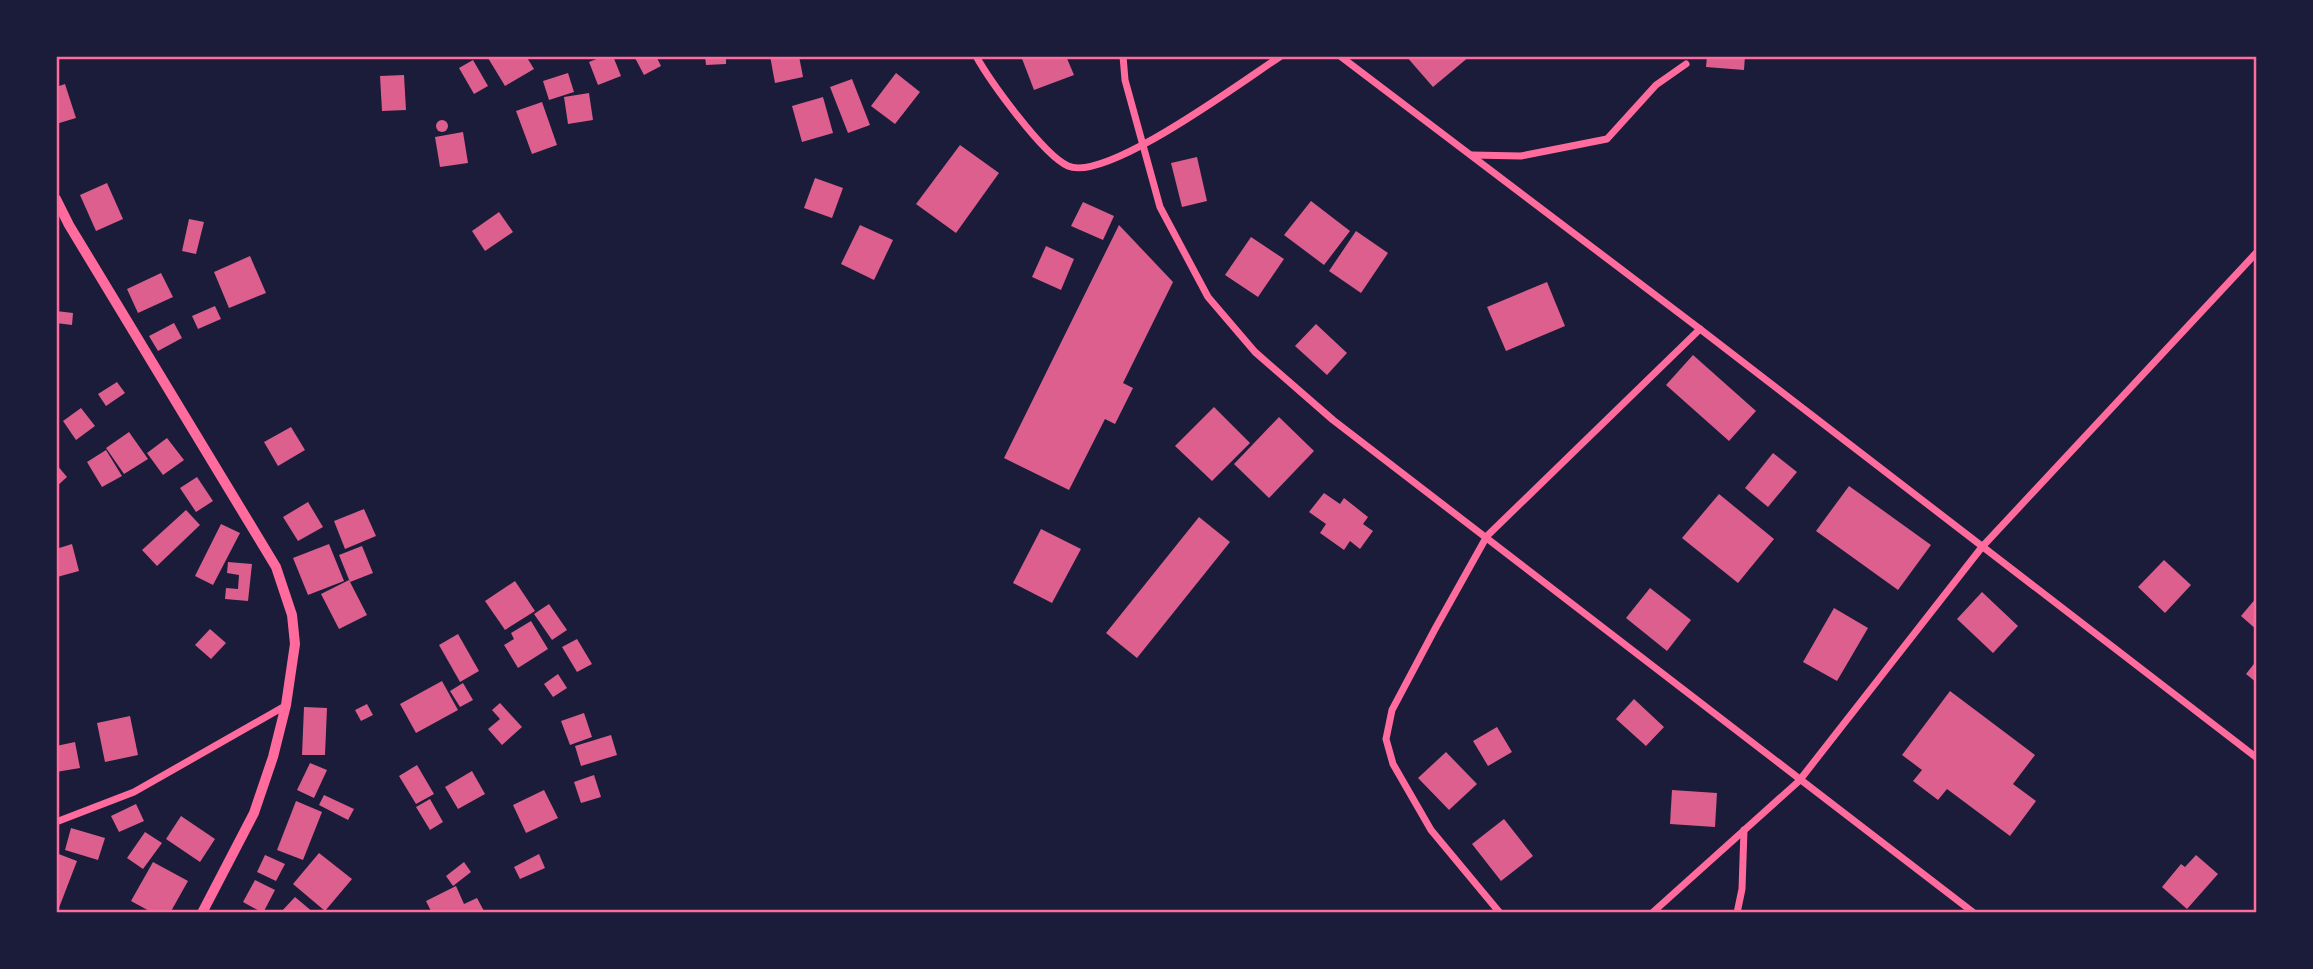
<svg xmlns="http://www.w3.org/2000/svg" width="2313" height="969" font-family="'Alegreya Sans',sans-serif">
<rect width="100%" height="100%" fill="#1b1b3a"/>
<!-- building -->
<g fill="#dd5f8e">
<polygon points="491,56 526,56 534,69 505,86 488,58"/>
<polygon points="604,56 613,56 621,76 598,85 589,62"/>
<polygon points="634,56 656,56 661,66 644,75"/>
<polygon points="705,56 726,56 726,64 706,65"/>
<polygon points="770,56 799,56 803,77 775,83"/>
<polygon points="1021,56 1066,56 1074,75 1034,90"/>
<polygon points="1406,56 1470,56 1433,87"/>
<polygon points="1707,56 1745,56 1744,70 1706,67"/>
<polygon points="473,60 488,86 474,94 459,68"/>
<polygon points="568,73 574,92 549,100 543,81"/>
<polygon points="896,73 920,92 895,124 871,106"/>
<polygon points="404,75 406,110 382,111 380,76"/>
<polygon points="852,79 870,125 848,133 830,87"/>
<polygon points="65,84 76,118 56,124 56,87"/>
<polygon points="589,93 593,120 568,124 564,97"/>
<polygon points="823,97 833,133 802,142 792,106"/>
<polygon points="542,102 557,145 532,154 516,111"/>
<circle cx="442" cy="126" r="6"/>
<polygon points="463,132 468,163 440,167 435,137"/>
<polygon points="960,145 999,173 956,233 916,204"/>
<polygon points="1197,157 1207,201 1182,207 1171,163"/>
<polygon points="815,178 843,188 832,218 804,208"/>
<polygon points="107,183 123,219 96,231 80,195"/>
<polygon points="1311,201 1350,231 1324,265 1284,235"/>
<polygon points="1083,202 1114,216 1103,240 1071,226"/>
<polygon points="499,212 513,232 485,251 472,231"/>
<polygon points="189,219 204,222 196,254 182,251"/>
<polygon points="860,225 893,240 874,280 841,264"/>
<polygon points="1119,225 1173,282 1123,383 1133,388 1115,424 1105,419 1069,490 1004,458"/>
<polygon points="1356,231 1388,253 1361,293 1329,271"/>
<polygon points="1251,237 1284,259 1258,297 1225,275"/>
<polygon points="1046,246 1074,259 1061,290 1032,277"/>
<polygon points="250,256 266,293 229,308 214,272"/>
<polygon points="161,273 173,297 138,313 127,289"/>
<polygon points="1547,282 1565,326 1506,351 1487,307"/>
<polygon points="215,306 221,319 198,329 192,316"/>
<polygon points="56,311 73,313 72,325 56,323"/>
<polygon points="174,323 182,338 158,351 149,336"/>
<polygon points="1316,324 1347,353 1327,375 1295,346"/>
<polygon points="1693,355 1756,411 1729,441 1666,385"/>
<polygon points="117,382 125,393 106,406 98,394"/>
<polygon points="1214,407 1250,443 1212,481 1175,446"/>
<polygon points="81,408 95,426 76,440 63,421"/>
<polygon points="1279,417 1314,451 1269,498 1234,464"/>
<polygon points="291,427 305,450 278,466 264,442"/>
<polygon points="129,432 148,459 124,474 106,448"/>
<polygon points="167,438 184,460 163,475 147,453"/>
<polygon points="106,450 122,476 102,487 87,462"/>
<polygon points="1773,453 1797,472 1768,507 1745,488"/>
<polygon points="56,464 67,477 56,487"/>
<polygon points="197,477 213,501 196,512 180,488"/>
<polygon points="1849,486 1931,545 1898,590 1816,531"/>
<polygon points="1324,493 1340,504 1344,498 1368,517 1363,524 1373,531 1360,549 1350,541 1344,550 1320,533 1326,524 1309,512"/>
<polygon points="1719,494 1774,539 1738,583 1682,538"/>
<polygon points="308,502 323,527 298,541 283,517"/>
<polygon points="364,509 376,536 345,549 334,521"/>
<polygon points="186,510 200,525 157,566 142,550"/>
<polygon points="1199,517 1230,542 1137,658 1106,633"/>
<polygon points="221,524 240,533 213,585 195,576"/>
<polygon points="1041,529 1081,549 1052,603 1013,583"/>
<polygon points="72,544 79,571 57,577 56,549"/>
<polygon points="329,544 344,581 308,595 293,558"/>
<polygon points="362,546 373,573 350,582 339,555"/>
<polygon points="2164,560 2191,585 2165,613 2138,587"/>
<polygon points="228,562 252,564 248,601 225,599 226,588 238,589 239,575 227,573"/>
<polygon points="349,580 367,615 339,629 321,594"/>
<polygon points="515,581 535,611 505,630 485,601"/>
<polygon points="1650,588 1691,620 1667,651 1626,618"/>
<polygon points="1982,592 2018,626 1993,653 1957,619"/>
<polygon points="2257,597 2257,630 2241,616"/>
<polygon points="549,604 567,630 552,640 534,614"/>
<polygon points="1834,608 1868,628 1837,681 1803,662"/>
<polygon points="531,621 548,649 518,668 504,645 514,639 511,633"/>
<polygon points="210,629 226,643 211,659 195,645"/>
<polygon points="458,634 479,671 460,682 439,645"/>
<polygon points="577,639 592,664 577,672 562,647"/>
<polygon points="2257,660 2257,683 2246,674"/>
<polygon points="558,674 567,688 553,697 544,684"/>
<polygon points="442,681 458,710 416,733 400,704"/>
<polygon points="463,683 473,700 460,707 450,691"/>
<polygon points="1950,691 2035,755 2013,784 2036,801 2010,836 1947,789 1938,800 1913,781 1922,770 1902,755"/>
<polygon points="1634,699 1664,727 1646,746 1616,719"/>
<polygon points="500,703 522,727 502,745 488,729 500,719 492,710"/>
<polygon points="367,704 373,715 361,721 355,710"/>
<polygon points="304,707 327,708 325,755 302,755"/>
<polygon points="584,713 592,737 570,745 561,721"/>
<polygon points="130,716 138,755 105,762 97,723"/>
<polygon points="1497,727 1512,752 1488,766 1473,741"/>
<polygon points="611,735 617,755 581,766 575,746"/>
<polygon points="75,742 80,768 56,772 56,746"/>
<polygon points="1446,752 1477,784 1449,810 1418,778"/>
<polygon points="310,763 327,770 314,798 297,790"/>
<polygon points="417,765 434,794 416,804 399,776"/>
<polygon points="472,771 485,794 458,809 445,787"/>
<polygon points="594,775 601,797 581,803 574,782"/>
<polygon points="544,790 558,818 526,833 513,805"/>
<polygon points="1672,790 1717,793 1715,827 1670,824"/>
<polygon points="324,795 354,809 348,820 319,805"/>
<polygon points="430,799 443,822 430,830 416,807"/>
<polygon points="296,801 322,812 303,860 277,850"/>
<polygon points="136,804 144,821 119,832 111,816"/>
<polygon points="181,816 215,839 200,862 166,839"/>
<polygon points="1504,819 1533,856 1501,881 1472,844"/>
<polygon points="71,828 105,838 98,860 65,850"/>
<polygon points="145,832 162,843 143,869 127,858"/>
<polygon points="56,853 77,861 57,913 56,913"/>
<polygon points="319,853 352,879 325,911 293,884"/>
<polygon points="539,854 545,868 520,879 514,867"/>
<polygon points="265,855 285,864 276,881 257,872"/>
<polygon points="2196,855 2218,874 2187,909 2162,887 2181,864 2185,867"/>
<polygon points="153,862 188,881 170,913 153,913 131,901"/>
<polygon points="464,862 471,872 453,886 446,876"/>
<polygon points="255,880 275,890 263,913 243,902"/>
<polygon points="456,886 464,904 477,898 485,913 432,913 426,901"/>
<polygon points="295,897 314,913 280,913"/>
</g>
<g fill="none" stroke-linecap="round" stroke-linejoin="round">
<!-- minor -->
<g stroke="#ff6b9d" stroke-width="7">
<path d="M 976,56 C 990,81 1043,155 1068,166 C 1106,183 1244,80 1281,56"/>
<polyline points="1123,56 1125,80 1160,207 1208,297 1255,352 1333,420 1974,913"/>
<polyline points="1340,56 1700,329 2257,758"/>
<polyline points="1472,155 1521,156 1607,139 1656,85 1686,64"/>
<polyline points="56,822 134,792 285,706"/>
<polyline points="1500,913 1431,830 1393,764 1386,739 1392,710 1435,629 1487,536 1700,329"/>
<polyline points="1652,913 1799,781 1982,547 2257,252"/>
<polyline points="1737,913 1742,889 1744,830"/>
</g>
<!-- tertiary -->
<polyline stroke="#ff6b9d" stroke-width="10" points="56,199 69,225 276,567 292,615 295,644 286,705 273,757 254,813 202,913"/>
</g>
<!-- border -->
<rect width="2313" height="969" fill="none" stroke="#1b1b3a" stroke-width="116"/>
<rect x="58" y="58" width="2197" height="853" fill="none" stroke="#ff6b9d" stroke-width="2.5"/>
</svg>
